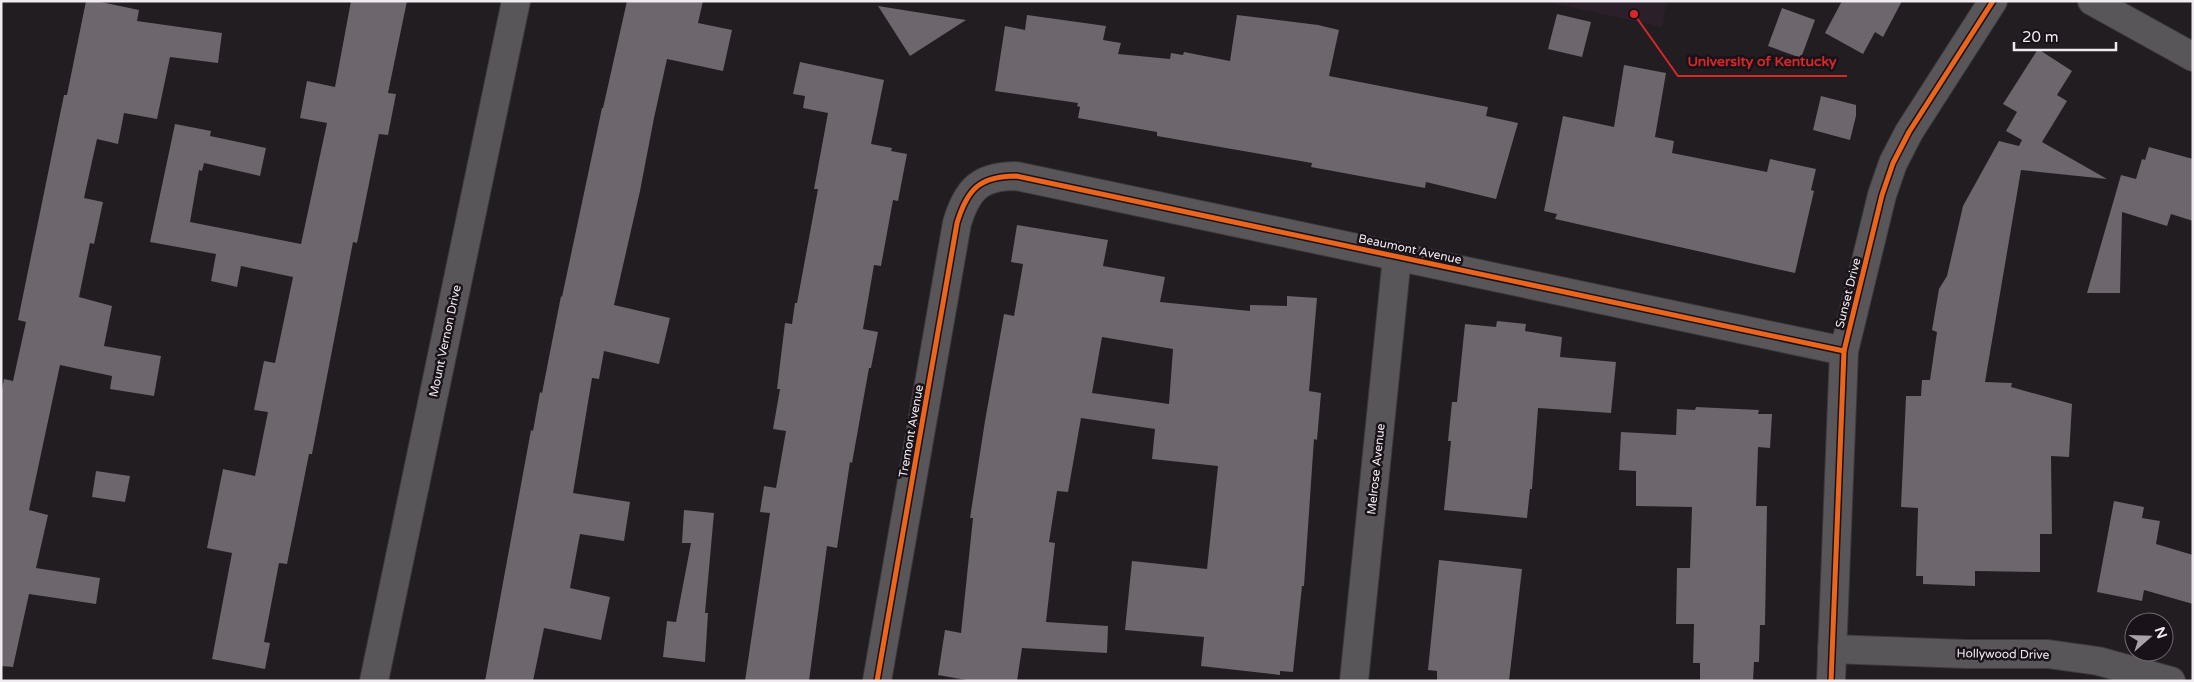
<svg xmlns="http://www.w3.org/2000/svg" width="2194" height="682" font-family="'Varela Round',sans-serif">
<rect width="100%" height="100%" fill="#211d21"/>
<!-- built -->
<polygon fill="#2b202a" points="1543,1 1667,1 1662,27"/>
<!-- building -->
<g fill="#6d666d" fill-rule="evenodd">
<polygon points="86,1 96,1 139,10 137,21 222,33 218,63 170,57 157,119 124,113 118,144 97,139 84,198 103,202 94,244 90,243 79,297 112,306 104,346 161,356 154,396 110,389 112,376 60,365 29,510 48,515 36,568 100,578 96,604 29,594 13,667 1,666 1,394 4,379 13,381 26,322 18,320 64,95 67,95"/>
<polygon points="351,1 407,1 388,93 396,94 388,135 379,134 357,243 353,242 312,454 309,454 287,564 279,563 264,642 270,643 265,669 212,659 232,553 207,548 223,469 255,476 268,412 254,410 264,361 275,363 293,277 241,266 237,287 211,281 216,254 150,242 175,124 211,131 210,136 266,148 260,176 204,163 202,171 199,170 190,222 301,244 327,123 300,118 307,81 335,87"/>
<polygon points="627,1 703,1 698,23 732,30 723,71 667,59 654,118 640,191 614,305 670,318 659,364 604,351 599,379 592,378 573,493 630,502 624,541 580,534 570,588 610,597 601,640 544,628 533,681 485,681 531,430 533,431 540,392 542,393 561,296 562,297 602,108 603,108"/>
<polygon points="1842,1 1902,1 1883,37 1875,32 1863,54 1825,33"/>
<polygon points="878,6 966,20 910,56"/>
<polygon points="1782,8 1815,20 1801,58 1768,46"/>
<polygon points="1557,14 1591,22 1582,57 1548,49"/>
<polygon points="1027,15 1106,26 1103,40 1121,43 1118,54 1170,59 1171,53 1183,55 1184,52 1230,61 1237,15 1318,25 1339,30 1329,76 1488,107 1486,116 1518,123 1496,199 1426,182 1425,188 1311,167 1312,163 1157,136 1157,132 1078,118 1080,107 1077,106 1078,103 995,91 1005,26 1025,30"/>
<polygon points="2038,49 2072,71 2057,95 2067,101 2042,142 2107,179 2021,170 1985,382 2012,383 2011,387 2072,404 2069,457 2051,456 2052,534 2040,534 2040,572 1975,571 1975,586 1923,584 1923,576 1916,576 1918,508 1901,507 1906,396 1921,396 1922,380 1930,380 1937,332 1932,330 1939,289 1947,276 1963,206 1999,141 2019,146 2022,140 2006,131 2017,112 2003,104"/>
<polygon points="800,62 884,80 871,144 892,148 891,151 907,154 898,201 893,200 881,266 874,265 863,329 878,332 871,368 869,368 852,463 850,462 837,548 827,546 809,681 745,681 770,513 760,512 764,486 776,488 786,431 773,429 780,389 777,389 785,323 792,324 795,303 797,303 818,189 814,189 828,113 803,108 805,96 793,94"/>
<polygon points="1624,65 1666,73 1655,137 1674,141 1672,153 1767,172 1770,159 1816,169 1811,190 1814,191 1795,273 1555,219 1557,214 1544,211 1563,116 1614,127"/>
<polygon points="1821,96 1856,105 1856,116 1850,140 1813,130"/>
<polygon points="2149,147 2193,159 2193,221 2171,214 2167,226 2122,212 2120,293 2087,293 2121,175 2136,179 2142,159 2145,160"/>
<path d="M 1017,225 L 1108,240 L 1103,266 L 1165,277 L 1160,302 L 1250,311 L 1250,305 L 1287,306 L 1287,296 L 1317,298 L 1309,391 L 1321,393 L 1317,440 L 1314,439 L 1304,586 L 1302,586 L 1293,672 L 1280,671 L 1280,675 L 1201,666 L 1204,637 L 1125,630 L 1132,561 L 1207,569 L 1218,466 L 1152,459 L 1155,429 L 1081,418 L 1068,492 L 1057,491 L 1049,542 L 1055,543 L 1046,622 L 1108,626 L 1107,653 L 1022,648 L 1017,681 L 972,681 L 938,675 L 945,630 L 961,633 L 973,518 L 970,518 L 985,421 L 1004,314 L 1014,316 L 1023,264 L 1011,262 ZM 1102,337 L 1173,349 L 1169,404 L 1092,393 Z"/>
<polygon points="1497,321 1526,324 1525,331 1562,337 1560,357 1616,362 1611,413 1538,408 1532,489 1530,489 1527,518 1444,510 1451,441 1448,441 1452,402 1457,402 1465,324 1496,327"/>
<polygon points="1696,407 1759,410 1758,414 1772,414 1770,448 1758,447 1756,506 1767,506 1765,625 1760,625 1759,662 1754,662 1753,681 1700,681 1700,663 1693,663 1694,624 1676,624 1677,568 1690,568 1692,507 1636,506 1636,471 1619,470 1621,432 1676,435 1677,409 1695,410"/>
<polygon points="96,471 130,476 125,502 92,497"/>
<polygon points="2114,501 2144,507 2142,518 2160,521 2156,544 2193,555 2193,604 2144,590 2142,601 2097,592"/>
<polygon points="684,510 714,513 705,613 708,613 705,662 663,657 667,621 676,622 691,543 682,543"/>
<polygon points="1439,560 1522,569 1509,681 1437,681 1437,671 1428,670"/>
</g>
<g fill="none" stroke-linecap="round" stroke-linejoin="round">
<defs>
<g id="minor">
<polyline points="2092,1 2193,57"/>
<polyline points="1832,649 1966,654 2048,654 2098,661 2171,681"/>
<polyline points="374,681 516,1"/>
<path d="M 877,681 L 957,223 C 967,190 979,176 1016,176 L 1844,351"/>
<polyline points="1354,681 1397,257"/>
<polyline points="1831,681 1844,351 1882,195 1893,163 1909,132 1993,1"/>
</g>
</defs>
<!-- minor casing -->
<use href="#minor" stroke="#3c383c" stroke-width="30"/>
<!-- minor -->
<use href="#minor" stroke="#595659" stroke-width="28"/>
<defs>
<g id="cycleway">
<path d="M 877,681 L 957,223 C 967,190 979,176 1016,176 L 1844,351"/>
<polyline points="1831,681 1844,351 1882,195 1893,163 1909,132 1993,1"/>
</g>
</defs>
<!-- cycleway casing -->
<use href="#cycleway" stroke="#191219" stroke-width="8"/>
<!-- cycleway -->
<use href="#cycleway" stroke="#eb651d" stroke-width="5"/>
</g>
<g text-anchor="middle" stroke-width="5" stroke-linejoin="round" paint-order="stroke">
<!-- street labels -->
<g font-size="12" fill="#f0ebf0" stroke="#191219">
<text transform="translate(1410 249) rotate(12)" y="4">Beaumont Avenue</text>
<text transform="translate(1848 293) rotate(-76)" y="4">Sunset Drive</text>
<text transform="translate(445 341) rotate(-78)" y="4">Mount Vernon Drive</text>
<text transform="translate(911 431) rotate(-80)" y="4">Tremont Avenue</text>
<text transform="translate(1376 469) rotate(-84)" y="4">Melrose Avenue</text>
<text transform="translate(2003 654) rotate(1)" y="4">Hollywood Drive</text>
</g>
</g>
<!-- callouts -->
<path fill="none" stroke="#d62828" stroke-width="2" d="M1634 14L1678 76H1847"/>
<circle fill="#d62828" stroke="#191219" stroke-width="2" cx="1634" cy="14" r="5"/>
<g font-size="14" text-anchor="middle" font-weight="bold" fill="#d62828" stroke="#191219" stroke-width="5" stroke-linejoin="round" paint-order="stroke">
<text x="1762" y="66">University of Kentucky</text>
</g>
<!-- border -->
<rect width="2194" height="682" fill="none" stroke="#f0ebf0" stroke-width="5"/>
<!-- north arrow -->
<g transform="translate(2149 637) rotate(70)"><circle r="24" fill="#191219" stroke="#6f696f"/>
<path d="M0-4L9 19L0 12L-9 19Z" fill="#a8a3a8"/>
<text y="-8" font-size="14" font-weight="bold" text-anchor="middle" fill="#f0ebf0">N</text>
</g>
<!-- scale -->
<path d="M2014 42v8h102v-8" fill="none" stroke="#f0ebf0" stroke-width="2.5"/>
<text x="2022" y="42" font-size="15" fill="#f0ebf0" stroke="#191219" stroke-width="4" paint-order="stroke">20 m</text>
</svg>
